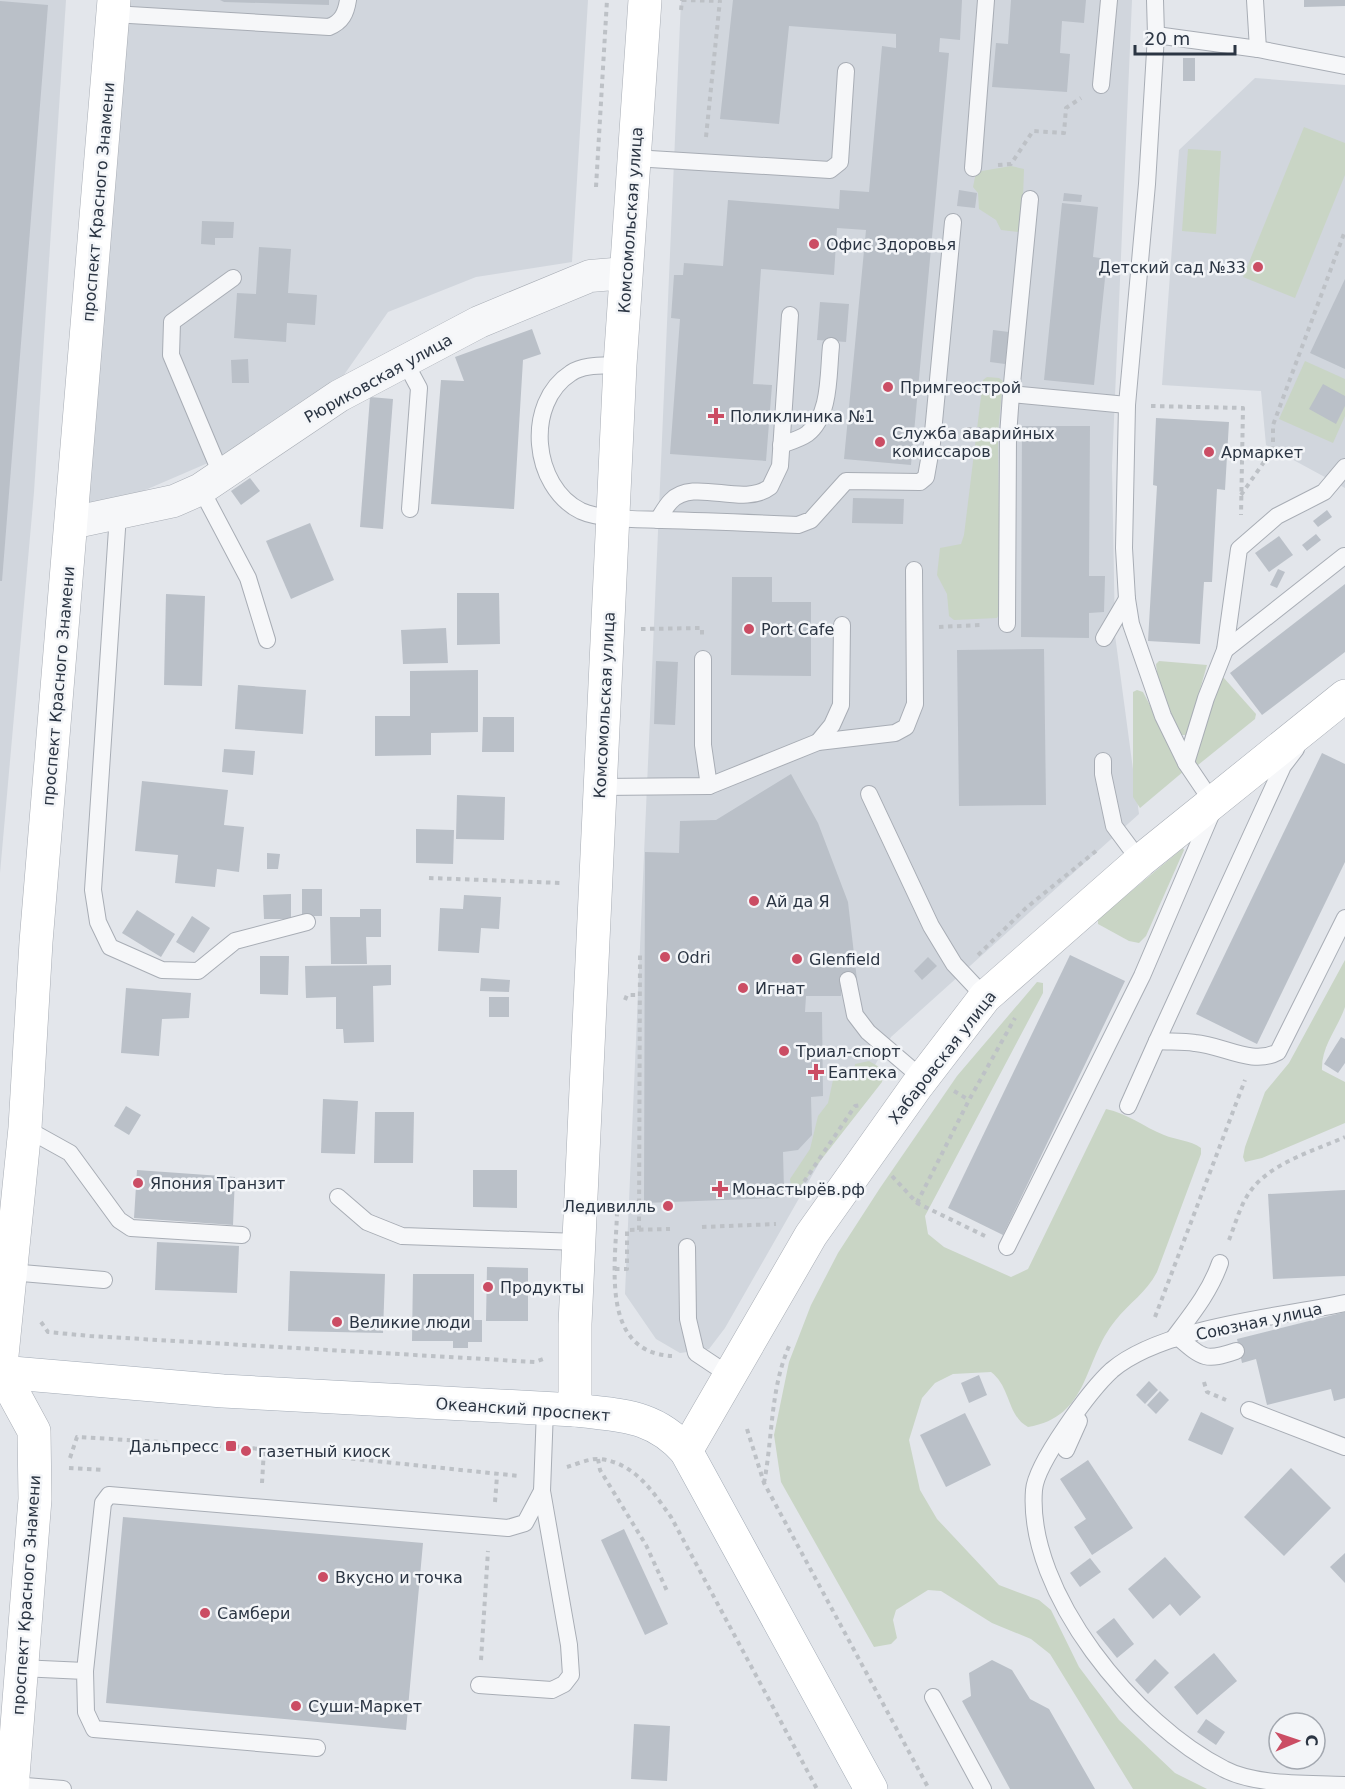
<svg xmlns="http://www.w3.org/2000/svg" width="1345" height="1789" font-family="'DejaVu Sans',sans-serif">
<rect width="100%" height="100%" fill="#e3e6eb"/>
<!-- built -->
<g fill="#d1d6dd">
<polygon points="0,0 66,0 34,492 0,873"/>
<polygon points="124,0 588,0 572,262 476,277 388,312 339,382 259,441 85,516"/>
<polygon points="681,0 1132,0 1112,466 1115,635 1139,814 891,1037 725,1328 709,1349 680,1353 656,1339 625,1294"/>
<polygon points="1255,78 1345,85 1345,488 1266,445 1261,391 1162,385 1179,150"/>
</g>
<!-- green -->
<g fill="#c9d5c5">
<polygon points="1304,127 1345,143 1345,175 1295,298 1243,277"/>
<polygon points="1188,149 1221,151 1216,234 1182,231"/>
<polygon points="1011,166 1024,169 1022,229 1019,232 1001,230 996,220 979,209 978,193 973,187 976,172"/>
<polygon points="1305,361 1345,379 1345,416 1333,443 1279,419"/>
<polygon points="987,377 999,378 1003,381 998,433 1000,612 997,618 954,620 949,616 947,594 937,575 940,548 961,544 964,535 983,380"/>
<polygon points="1159,661 1207,665 1187,735 1181,735 1159,693 1156,664"/>
<polygon points="1223,677 1256,714 1255,719 1198,765 1195,765 1193,755"/>
<polygon points="1137,690 1143,692 1184,771 1140,808 1133,797 1133,692"/>
<polygon points="1183,848 1184,850 1146,936 1139,943 1129,941 1098,924 1098,919"/>
<path d="M 1345,960 C 1345,974 1345,994 1345,1007 C 1338,1028 1321,1046 1322,1070 L 1345,1082 L 1345,1123 L 1262,1158 L 1245,1162 L 1243,1157 L 1245,1147 L 1265,1092 L 1289,1063 Z"/>
<path d="M 1037,982 L 1043,983 L 1043,993 L 925,1216 L 928,1234 L 944,1247 L 1011,1277 L 1028,1269 L 1106,1109 C 1127,1113 1144,1127 1164,1135 C 1176,1140 1190,1140 1201,1148 L 1201,1154 L 1157,1272 C 1146,1293 1129,1303 1115,1321 C 1083,1360 1090,1417 1028,1427 C 1007,1416 1011,1387 991,1372 L 953,1374 L 935,1383 L 922,1398 L 909,1440 L 920,1490 L 937,1519 L 999,1585 L 1039,1600 L 1051,1610 L 1079,1667 L 1119,1720 L 1175,1773 L 1207,1789 L 1133,1789 L 1050,1654 L 1031,1639 L 992,1623 L 941,1591 L 928,1590 L 896,1610 L 893,1620 L 897,1638 L 891,1644 L 874,1647 L 781,1482 L 774,1435 L 789,1362 L 811,1305 L 838,1253 L 880,1188 L 957,1076 Z"/>
<polygon points="869,1061 884,1070 882,1082 799,1188 791,1187 790,1179 810,1149 818,1116 828,1103 833,1080 853,1078 855,1064"/>
</g>
<!-- building -->
<g fill="#bac0c8">
<polygon points="220,0 329,0 329,5 224,2"/>
<polygon points="733,0 962,0 960,40 940,38 939,52 949,53 911,465 844,459 866,230 837,228 834,275 761,269 753,384 772,385 766,461 670,454 680,319 671,318 674,275 683,275 684,263 723,266 728,200 839,209 840,190 869,192 882,46 896,48 896,34 789,26 779,124 720,119"/>
<polygon points="1011,0 1086,0 1084,23 1062,21 1060,53 1070,54 1067,92 992,87 996,43 1008,44"/>
<polygon points="1304,0 1345,0 1345,6 1304,7"/>
<polygon points="0,1 48,5 2,581 0,581"/>
<rect x="1183" y="58" width="12" height="23"/>
<polygon points="959,190 977,193 975,208 957,206"/>
<polygon points="1064,193 1082,195 1081,202 1063,201"/>
<polygon points="1062,203 1098,207 1093,257 1107,259 1094,385 1044,380"/>
<polygon points="202,221 234,222 233,238 215,238 215,245 201,244"/>
<polygon points="259,247 291,249 288,293 317,295 315,325 287,323 286,342 234,338 237,293 256,294"/>
<polygon points="1345,279 1345,369 1310,353"/>
<polygon points="820,302 849,304 846,342 817,340"/>
<polygon points="532,329 541,354 523,360 514,509 431,504 441,380 464,381 455,357"/>
<polygon points="993,330 1009,332 1005,364 990,362"/>
<polygon points="248,359 249,383 232,383 231,360"/>
<polygon points="1323,384 1345,396 1345,406 1336,424 1309,409"/>
<polygon points="370,397 393,399 383,529 360,527"/>
<polygon points="1156,418 1229,422 1225,490 1217,489 1212,582 1204,582 1200,644 1148,641 1157,486 1153,485"/>
<polygon points="1022,426 1090,426 1089,576 1105,576 1104,612 1089,613 1089,638 1021,637"/>
<polygon points="250,478 260,491 241,505 231,491"/>
<polygon points="853,498 904,499 903,524 852,523"/>
<polygon points="1327,510 1332,517 1318,527 1313,521"/>
<polygon points="310,523 334,580 291,599 266,541"/>
<polygon points="1316,534 1321,540 1307,551 1302,545"/>
<polygon points="1279,536 1293,555 1269,572 1255,553"/>
<polygon points="1278,569 1285,572 1277,588 1270,585"/>
<polygon points="732,577 772,577 772,602 811,602 811,676 731,675"/>
<polygon points="1345,584 1345,652 1262,715 1230,673"/>
<polygon points="457,593 499,593 500,644 457,645"/>
<polygon points="166,594 205,596 202,686 164,685"/>
<polygon points="446,628 448,663 403,664 401,630"/>
<polygon points="1044,649 1046,805 959,806 957,650"/>
<polygon points="656,661 678,662 675,725 654,724"/>
<polygon points="478,670 478,732 431,733 431,755 375,756 375,716 410,716 410,671"/>
<polygon points="238,685 306,690 303,734 235,729"/>
<polygon points="483,717 514,717 514,752 482,752"/>
<polygon points="224,749 255,751 253,775 222,772"/>
<polygon points="1322,753 1345,764 1345,862 1257,1044 1196,1014"/>
<polygon points="791,774 818,823 848,902 857,980 841,979 841,996 806,996 805,1012 822,1012 823,1096 811,1097 812,1135 798,1150 783,1152 784,1190 777,1198 644,1203 645,852 679,853 680,821 716,820"/>
<polygon points="142,781 228,790 224,825 244,827 239,872 217,869 215,887 175,883 178,855 135,851"/>
<polygon points="457,795 505,797 504,840 456,839"/>
<polygon points="416,829 454,830 453,864 416,863"/>
<polygon points="267,853 280,854 278,869 267,869"/>
<rect x="302" y="889" width="20" height="27"/>
<polygon points="291,894 291,919 264,919 263,895"/>
<polygon points="464,895 501,897 499,929 481,928 479,953 438,951 440,908 463,909"/>
<polygon points="360,909 381,909 381,937 366,937 367,964 331,964 330,917 360,917"/>
<polygon points="137,910 175,934 161,957 122,933"/>
<polygon points="192,916 210,928 194,953 176,942"/>
<polygon points="1070,955 1125,981 1003,1235 948,1208"/>
<polygon points="260,956 289,956 288,995 260,994"/>
<polygon points="928,957 937,966 922,980 914,971"/>
<polygon points="391,965 391,985 373,986 374,1042 344,1043 343,1029 336,1029 336,997 306,998 305,966"/>
<polygon points="481,978 510,980 509,992 480,991"/>
<polygon points="126,988 191,993 189,1018 162,1019 159,1056 121,1053"/>
<rect x="489" y="997" width="20" height="20"/>
<polygon points="1341,1037 1345,1039 1345,1063 1338,1073 1324,1064"/>
<polygon points="323,1099 358,1101 355,1154 321,1153"/>
<polygon points="126,1106 141,1115 129,1135 114,1126"/>
<polygon points="375,1112 414,1112 413,1163 374,1163"/>
<polygon points="137,1170 235,1177 233,1225 134,1218"/>
<polygon points="473,1170 517,1170 517,1208 473,1207"/>
<polygon points="1345,1190 1345,1276 1273,1279 1268,1194"/>
<polygon points="157,1242 239,1246 237,1293 155,1290"/>
<polygon points="487,1267 528,1268 528,1321 486,1321"/>
<polygon points="290,1271 385,1274 383,1333 288,1331"/>
<polygon points="413,1274 474,1274 474,1320 482,1320 482,1342 468,1342 468,1348 453,1348 453,1341 412,1341"/>
<polygon points="1345,1312 1345,1398 1334,1401 1331,1389 1267,1405 1256,1359 1242,1363 1237,1339"/>
<polygon points="979,1375 987,1395 969,1403 961,1383"/>
<polygon points="1149,1381 1158,1390 1145,1404 1136,1395"/>
<polygon points="1160,1391 1169,1400 1156,1414 1147,1405"/>
<polygon points="1201,1412 1234,1428 1222,1455 1188,1440"/>
<polygon points="965,1413 991,1465 946,1487 920,1435"/>
<polygon points="1088,1460 1133,1528 1092,1555 1074,1527 1086,1519 1060,1479"/>
<polygon points="1291,1468 1331,1508 1284,1556 1244,1517"/>
<polygon points="123,1517 423,1543 406,1730 106,1703"/>
<polygon points="624,1529 668,1624 645,1635 601,1540"/>
<polygon points="1345,1553 1345,1583 1330,1567"/>
<polygon points="1165,1557 1201,1597 1180,1616 1170,1604 1153,1619 1128,1589"/>
<polygon points="1090,1558 1101,1572 1080,1587 1070,1573"/>
<polygon points="1114,1618 1134,1644 1117,1658 1096,1632"/>
<polygon points="1214,1653 1237,1681 1197,1715 1174,1687"/>
<polygon points="1155,1659 1169,1673 1148,1694 1135,1680"/>
<polygon points="992,1660 1012,1670 1030,1699 1049,1709 1095,1789 1010,1789 962,1701 971,1696 969,1673"/>
<polygon points="1206,1719 1225,1732 1216,1745 1197,1732"/>
<polygon points="634,1724 670,1726 667,1781 631,1779"/>
</g>
<g fill="none" stroke-linecap="round" stroke-linejoin="round">
<defs>
<g id="service">
<polyline points="1155,0 1156,35 1147,184 1127,405 1124,548 1127,599 1131,624 1163,716 1186,763 1213,803"/>
<polyline points="1255,0 1258,49"/>
<path d="M 113,14 L 329,27 C 342,22 346,13 348,0"/>
<polyline points="1156,35 1258,49 1345,66"/>
<polyline points="1101,85 1109,0"/>
<polyline points="634,158 830,170 840,162 846,71"/>
<polyline points="973,168 986,0"/>
<polyline points="405,362 419,388 410,509"/>
<path d="M 620,365 C 604,366 584,364 571,373 C 524,403 532,487 581,511 C 601,520 639,519 662,520 C 707,521 753,523 798,525 L 811,520 L 846,481 L 920,482 L 926,477 L 932,443 L 953,222"/>
<polyline points="1011,394 1030,199"/>
<path d="M 781,445 C 789,442 800,439 807,434 C 831,416 828,373 831,346"/>
<polyline points="221,474 171,355 172,322 233,278"/>
<polyline points="201,489 248,578 267,640"/>
<polyline points="118,514 93,890 98,922 110,947 162,970 198,971 235,941 307,922"/>
<path d="M 658,520 C 662,513 666,506 671,501 C 694,477 743,508 770,487 L 780,466 L 790,315"/>
<polyline points="1007,624 1008,436 1011,394 1127,405"/>
<polyline points="1104,638 1127,599"/>
<polyline points="1225,650 1344,556"/>
<polyline points="703,659 703,745 709,786"/>
<polyline points="818,742 832,725 841,705 842,625"/>
<path d="M 1296,749 L 1283,766 L 1157,1041 C 1169,1042 1182,1041 1195,1043 C 1223,1045 1252,1066 1278,1052 L 1345,918"/>
<polyline points="1103,761 1103,774 1114,826 1140,861"/>
<polyline points="1186,763 1206,698 1225,650 1239,549 1277,516 1324,492 1345,467"/>
<polyline points="600,787 709,786 818,742 895,733 906,727 915,704 914,570"/>
<polyline points="869,794 931,926 954,964 985,997"/>
<polyline points="848,980 855,1015 868,1032 923,1079"/>
<polyline points="1128,1106 1157,1041"/>
<polyline points="25,1128 70,1153 119,1220 131,1228 242,1235"/>
<polyline points="338,1197 367,1222 402,1236 579,1242"/>
<polyline points="687,1247 688,1319 696,1353 729,1375"/>
<polyline points="1007,1247 1142,976 1213,810"/>
<polyline points="10,1272 104,1280"/>
<path d="M 1345,1303 C 1279,1317 1163,1327 1112,1370 C 1091,1389 1036,1463 1034,1490 C 1026,1593 1136,1725 1224,1769 C 1256,1786 1309,1783 1345,1785"/>
<path d="M 1179,1338 C 1203,1359 1206,1361 1236,1351"/>
<path d="M 1173,1339 C 1191,1315 1210,1292 1220,1263"/>
<polyline points="1249,1410 1345,1447"/>
<polyline points="1066,1450 1079,1421"/>
<polyline points="20,1668 85,1671 86,1712 94,1729 317,1748"/>
<polyline points="85,1671 103,1503 109,1495 508,1528 525,1523 542,1491"/>
<polyline points="479,1685 552,1690 564,1684 571,1675 569,1645 542,1491 545,1409"/>
<polyline points="933,1697 983,1789"/>
<polyline points="13,1785 63,1789"/>
</g>
<polyline id="minor" points="71,523 174,501 201,489 339,396 479,322 590,276 626,273"/>
<g id="secondary">
<polyline points="2,1372 34,1431 35,1499 12,1789"/>
<polyline points="0,1375 25,1128 36,942 114,0"/>
<polyline points="575,1410 575,1324 620,365 645,0"/>
<polyline points="686,1451 811,1235 916,1087 985,997 1140,861 1345,696"/>
</g>
<path id="primary" d="M 0,1372 L 223,1391 L 575,1410 C 621,1416 653,1414 686,1451 L 871,1789"/>
</defs>
<!-- service casing -->
<use href="#service" stroke="#a8adb5" stroke-width="18"/>
<!-- minor casing -->
<use href="#minor" stroke="#a8adb5" stroke-width="33"/>
<!-- secondary casing -->
<use href="#secondary" stroke="#a8adb5" stroke-width="34"/>
<!-- primary casing -->
<use href="#primary" stroke="#a3abb6" stroke-width="34"/>
<!-- path -->
<g stroke="#bdc1c6" stroke-width="4" stroke-dasharray="4.5 4.5" stroke-linecap="butt">
<polyline points="682,0 719,1"/>
<polyline points="681,10 682,0"/>
<polyline points="706,137 720,0"/>
<polyline points="998,165 1011,164 1033,131 1064,133 1066,108 1081,98"/>
<polyline points="596,187 607,0"/>
<polyline points="1151,406 1243,408 1241,515"/>
<polyline points="967,429 984,429"/>
<polyline points="1241,495 1273,449 1273,425 1345,231"/>
<polyline points="939,627 982,625"/>
<polyline points="641,629 702,628 702,635"/>
<polyline points="429,878 562,883"/>
<polyline points="978,955 1026,908 1096,851"/>
<polyline points="625,1000 627,995 639,995"/>
<polyline points="822,1049 851,1051"/>
<polyline points="954,1091 969,1100"/>
<polyline points="892,1176 917,1203 985,1236"/>
<polyline points="799,1189 855,1106 861,1105"/>
<polyline points="917,1203 969,1100 1015,1018"/>
<path d="M 617,1212 C 616,1263 599,1352 672,1356"/>
<polyline points="702,1227 776,1224"/>
<polyline points="639,1230 640,954"/>
<path d="M 1229,1240 C 1235,1225 1240,1206 1249,1193 C 1269,1163 1314,1151 1345,1137"/>
<polyline points="615,1269 627,1269 627,1230 670,1229"/>
<polyline points="1155,1317 1245,1080"/>
<polyline points="41,1322 48,1332 90,1336 535,1362 543,1359"/>
<polyline points="1204,1382 1207,1392 1226,1400"/>
<polyline points="747,1429 764,1483 929,1789"/>
<polyline points="70,1458 77,1437 231,1446 519,1476"/>
<polyline points="598,1459 600,1470 646,1545 667,1591"/>
<path d="M 567,1467 C 577,1464 590,1458 600,1459 C 635,1463 653,1492 671,1517 L 817,1789"/>
<polyline points="69,1468 104,1470"/>
<polyline points="262,1483 264,1449"/>
<path d="M 764,1483 C 773,1436 770,1388 790,1344"/>
<polyline points="495,1502 497,1476"/>
<polyline points="481,1660 488,1551"/>
</g>
<!-- service -->
<use href="#service" stroke="#f6f7f9" stroke-width="16"/>
<!-- minor -->
<use href="#minor" stroke="#f6f7f9" stroke-width="32"/>
<!-- secondary -->
<use href="#secondary" stroke="#fff" stroke-width="33"/>
<!-- primary -->
<use href="#primary" stroke="#fff" stroke-width="33"/>
</g>
<!-- markers -->
<g fill="#cb4d64" stroke="#f3f5f8" stroke-width="2">
<circle cx="814" cy="244" r="6"/>
<circle cx="1258" cy="267" r="6"/>
<circle cx="888" cy="387" r="6"/>
<path d="M713 407h6v6h6v6h-6v6h-6v-6h-6v-6h6z"/>
<circle cx="880" cy="442" r="6"/>
<circle cx="1209" cy="452" r="6"/>
<circle cx="749" cy="629" r="6"/>
<circle cx="754" cy="901" r="6"/>
<circle cx="665" cy="957" r="6"/>
<circle cx="797" cy="959" r="6"/>
<circle cx="743" cy="988" r="6"/>
<circle cx="784" cy="1051" r="6"/>
<path d="M813 1063h6v6h6v6h-6v6h-6v-6h-6v-6h6z"/>
<circle cx="138" cy="1183" r="6"/>
<path d="M717 1180h6v6h6v6h-6v6h-6v-6h-6v-6h6z"/>
<circle cx="668" cy="1206" r="6"/>
<circle cx="488" cy="1287" r="6"/>
<circle cx="337" cy="1322" r="6"/>
<rect x="225" y="1440" width="12" height="12" rx="3"/>
<circle cx="246" cy="1451" r="6"/>
<circle cx="323" cy="1577" r="6"/>
<circle cx="205" cy="1613" r="6"/>
<circle cx="296" cy="1706" r="6"/>
</g>
<g text-anchor="middle" stroke-width="5" stroke-linejoin="round" paint-order="stroke">
<!-- street labels -->
<g font-size="16" fill="#2b3543" stroke="#f3f5f8">
<text transform="translate(98 202) rotate(-85)" y="6">проспект Красного Знамени</text>
<text transform="translate(630 220) rotate(-86)" y="6">Комсомольская улица</text>
<text transform="translate(378 378) rotate(-29)" y="6">Рюриковская улица</text>
<text transform="translate(58 686) rotate(-85)" y="6">проспект Красного Знамени</text>
<text transform="translate(604 705) rotate(-87)" y="6">Комсомольская улица</text>
<text transform="translate(942 1057) rotate(-52)" y="6">Хабаровская улица</text>
<text transform="translate(1259 1321) rotate(-12)" y="6">Союзная улица</text>
<text transform="translate(523 1409) rotate(4)" y="6">Океанский проспект</text>
<text transform="translate(26 1595) rotate(-86)" y="6">проспект Красного Знамени</text>
</g>
<!-- poi labels -->
<g font-size="16" fill="#2b3543" stroke="#f3f5f8" text-anchor="start">
<text x="826" y="250">Офис Здоровья</text>
<text x="1246" y="273" text-anchor="end">Детский сад №33</text>
<text x="900" y="393">Примгеострой</text>
<text x="730" y="422">Поликлиника №1</text>
<text x="892" y="439">Служба аварийных<tspan x="892" dy="18">комиссаров</tspan></text>
<text x="1221" y="458">Армаркет</text>
<text x="761" y="635">Port Cafe</text>
<text x="766" y="907">Ай да Я</text>
<text x="677" y="963">Odri</text>
<text x="809" y="965">Glenfield</text>
<text x="755" y="994">Игнат</text>
<text x="796" y="1057">Триал-спорт</text>
<text x="828" y="1078">Еаптека</text>
<text x="150" y="1189">Япония Транзит</text>
<text x="732" y="1195">Монастырёв.рф</text>
<text x="656" y="1212" text-anchor="end">Ледивилль</text>
<text x="500" y="1293">Продукты</text>
<text x="349" y="1328">Великие люди</text>
<text x="219" y="1452" text-anchor="end">Дальпресс</text>
<text x="258" y="1457">газетный киоск</text>
<text x="335" y="1583">Вкусно и точка</text>
<text x="217" y="1619">Самбери</text>
<text x="308" y="1712">Суши-Маркет</text>
</g>
</g>
<!-- north arrow -->
<g transform="translate(1297 1741) rotate(88)"><circle r="28" fill="#f3f5f8" stroke="#a3a8b0" stroke-width="1.5"/>
<path d="M0-4.5L10 22L0 15L-10 22Z" fill="#cb4d64"/>
<text y="-9" font-size="16" font-weight="bold" text-anchor="middle" fill="#2b3543">С</text>
</g>
<!-- scale -->
<path d="M1135 45v9h100v-9" fill="none" stroke="#2b3543" stroke-width="3"/>
<text x="1144" y="45" font-size="18" fill="#2b3543" stroke="#f3f5f8" stroke-width="4.5" paint-order="stroke">20 m</text>
</svg>
